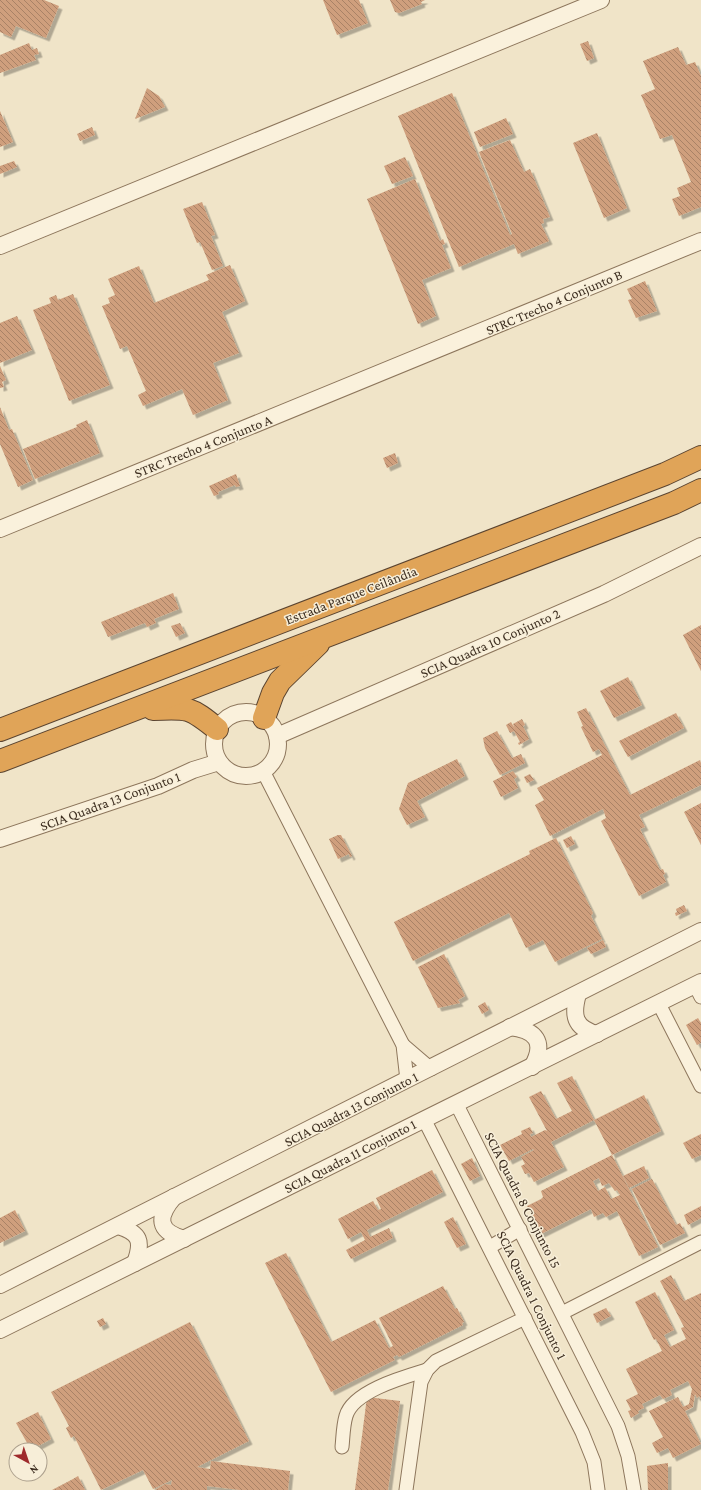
<svg xmlns="http://www.w3.org/2000/svg" width="701" height="1490" font-family="'Crimson Pro',serif">
<defs>
<pattern id="building-back-hatch" width="6" height="6" patternUnits="userSpaceOnUse"><rect width="6" height="6" fill="#cf9f7d"/><path d="M-1 5l2 2M0 0l6 6M5-1l2 2" fill="none" stroke="#a98266"/></pattern>
<filter id="shadow"><feDropShadow dx="3.5" dy="3.5" stdDeviation="0" flood-color="#0004"/></filter>
</defs>
<rect width="100%" height="100%" fill="#f0e4c8"/>
<!-- building -->
<g fill="url(#building-back-hatch)" fill-rule="evenodd" filter="url(#shadow)">
<polygon points="0,0 44,0 59,6 46,38 16,26 11,37 0,32"/>
<polygon points="323,0 359,0 368,23 337,35"/>
<polygon points="390,0 425,0 421,2 422,4 399,13 395,12"/>
<polygon points="588,41 594,58 587,61 580,44"/>
<polygon points="29,43 32,50 37,48 39,54 34,55 36,60 0,73 0,55"/>
<polygon points="678,47 686,65 695,62 701,76 701,207 679,216 672,199 680,196 677,188 691,182 672,135 660,139 641,95 655,89 643,61"/>
<polygon points="147,88 159,96 165,107 135,119"/>
<polygon points="452,93 510,235 512,234 479,152 510,140 524,172 530,169 550,217 543,219 544,223 541,224 549,241 518,254 514,244 459,267 398,116"/>
<polygon points="0,111 13,142 0,147"/>
<polygon points="506,118 513,134 480,147 474,132"/>
<polygon points="92,127 95,135 80,141 77,134"/>
<polygon points="597,133 627,208 604,218 573,143"/>
<polygon points="405,157 413,176 392,184 384,166"/>
<polygon points="14,161 17,167 0,174 0,166"/>
<polygon points="415,179 440,241 443,239 445,244 442,245 451,268 422,280 436,316 418,324 367,199"/>
<polygon points="202,202 215,235 211,236 223,266 212,270 200,242 197,243 183,209"/>
<polygon points="230,265 245,301 222,312 239,353 213,363 228,400 193,415 182,389 143,406 138,395 146,391 127,346 120,349 102,306 110,303 108,298 115,295 108,279 139,266 154,303 209,280 206,275"/>
<polygon points="645,281 657,311 636,318 628,300 632,299 627,289"/>
<polygon points="73,294 110,385 69,401 33,310 51,303 49,298 56,295 58,300"/>
<polygon points="17,316 32,350 0,363 0,323"/>
<polygon points="0,366 6,380 2,382 4,387 0,388"/>
<polygon points="0,407 9,430 12,429 33,480 18,487 0,444"/>
<polygon points="87,420 100,453 35,479 23,449 77,427 76,425"/>
<polygon points="395,453 398,463 387,468 383,458"/>
<polygon points="236,474 240,486 236,487 235,485 218,492 219,494 214,496 209,486"/>
<polygon points="173,593 179,609 154,619 156,623 147,627 145,623 108,637 101,622"/>
<polygon points="180,623 185,633 176,637 171,626"/>
<polygon points="701,625 701,671 683,635"/>
<polygon points="628,677 642,705 614,718 600,691"/>
<polygon points="586,708 630,795 700,760 701,763 701,785 639,815 645,827 640,829 660,870 663,869 665,874 663,875 666,882 639,896 601,821 606,818 603,809 550,836 535,805 544,800 537,788 602,755 599,749 593,752 581,727 583,726 577,712"/>
<polygon points="676,713 684,728 628,757 619,741"/>
<polygon points="522,719 525,725 523,726 529,739 519,745 518,743 520,742 514,731 510,733 506,725 511,722 515,729 513,724"/>
<polygon points="497,731 512,758 521,754 525,763 500,775 485,748 483,738"/>
<polygon points="457,759 465,776 417,801 425,817 407,825 399,809 408,783"/>
<polygon points="513,771 517,777 514,779 518,788 501,797 493,781"/>
<polygon points="530,774 534,780 527,783 524,777"/>
<polygon points="701,803 701,845 684,812"/>
<polygon points="338,835 341,835 352,856 350,857 349,854 338,859 329,839"/>
<polygon points="571,836 575,844 567,848 563,840"/>
<polygon points="556,838 593,913 591,916 602,939 555,962 543,940 526,948 509,913 413,961 394,922 530,854 529,851"/>
<polygon points="684,905 687,911 676,916 675,913 677,912 676,909"/>
<polygon points="603,940 606,947 591,954 587,948"/>
<polygon points="444,954 465,996 458,1000 460,1003 438,1008 418,967"/>
<polygon points="485,1002 489,1010 482,1014 478,1006"/>
<polygon points="698,1018 701,1023 701,1043 697,1045 686,1025"/>
<path d="M 572,1076 L 594,1120 L 644,1095 L 661,1131 L 612,1155 L 658,1247 L 639,1256 L 617,1211 L 606,1217 L 603,1213 L 594,1217 L 591,1209 L 541,1234 L 527,1206 L 541,1199 L 543,1197 L 541,1191 L 612,1155 L 594,1120 L 551,1142 L 564,1167 L 534,1182 L 529,1173 L 525,1174 L 521,1166 L 525,1164 L 521,1157 L 534,1150 L 533,1149 L 509,1161 L 500,1145 L 522,1134 L 521,1131 L 530,1127 L 533,1133 L 530,1134 L 531,1137 L 545,1130 L 547,1131 L 529,1097 L 541,1091 L 556,1119 L 572,1111 L 557,1083 ZM 599,1178 L 602,1186 L 609,1183 L 615,1191 L 617,1190 L 620,1195 L 611,1199 L 605,1187 L 598,1191 L 593,1181 Z"/>
<polygon points="701,1134 701,1155 692,1159 683,1143"/>
<polygon points="472,1158 480,1176 470,1181 461,1164"/>
<polygon points="644,1166 649,1178 629,1188 623,1176"/>
<polygon points="432,1170 443,1192 367,1230 370,1237 389,1228 393,1238 351,1259 346,1250 365,1240 361,1232 348,1239 338,1219 373,1201 378,1210 381,1209 376,1198"/>
<polygon points="652,1179 676,1225 680,1223 685,1233 660,1245 632,1189"/>
<polygon points="701,1206 701,1218 688,1225 684,1215"/>
<polygon points="15,1210 25,1231 0,1243 0,1218"/>
<polygon points="453,1217 466,1244 457,1248 444,1222"/>
<polygon points="286,1253 331,1342 375,1320 389,1348 393,1346 379,1318 443,1286 455,1309 457,1308 464,1322 462,1323 463,1325 399,1357 397,1355 393,1357 395,1360 331,1392 265,1263"/>
<polygon points="671,1275 684,1301 701,1293 701,1399 699,1396 697,1398 695,1394 693,1407 685,1411 701,1444 673,1458 668,1448 657,1453 652,1443 663,1437 649,1411 678,1397 683,1407 689,1404 692,1389 688,1381 670,1390 672,1395 663,1399 660,1395 642,1404 644,1408 638,1411 639,1413 631,1418 628,1411 631,1410 626,1400 638,1394 626,1369 662,1351 656,1339 654,1340 635,1302 655,1292 674,1330 664,1335 670,1347 686,1339 681,1328 684,1327 660,1281"/>
<polygon points="606,1308 611,1316 597,1323 593,1314"/>
<polygon points="103,1318 106,1324 100,1327 97,1321"/>
<polygon points="190,1322 249,1441 197,1467 210,1469 211,1461 290,1471 288,1490 240,1490 207,1486 207,1490 155,1490 165,1484 171,1485 172,1480 153,1489 143,1470 101,1490 74,1436 71,1438 66,1428 69,1426 51,1392"/>
<polygon points="367,1397 400,1401 388,1490 355,1490"/>
<polygon points="38,1412 51,1439 31,1450 16,1423"/>
<polygon points="668,1463 668,1490 648,1490 647,1466"/>
<polygon points="78,1476 85,1490 52,1490 73,1479"/>
</g>
<g fill="none" stroke-linecap="round" stroke-linejoin="round">
<defs>
<g id="minor">
<polyline points="263,771 403,1045 407,1080"/>
<polyline points="695,985 701,997"/>
<polyline points="659,1004 701,1086"/>
<polyline points="403,1045 431,1069"/>
<polyline points="456,1103 618,1426 628,1456 634,1490"/>
<polyline points="424,1119 582,1432 594,1462 598,1490"/>
<polyline points="490,1247 520,1229"/>
<polyline points="562,1313 701,1242"/>
<path d="M 342,1447 C 343,1438 343,1426 346,1416 C 353,1391 404,1377 427,1370"/>
<polyline points="406,1490 421,1382 427,1370 436,1361 525,1318"/>
</g>
<g id="tertiary">
<polyline points="0,246 601,0"/>
<polyline points="0,529 701,241"/>
<circle cx="246" cy="744" r="32"/>
<polyline points="277,736 604,594 701,546"/>
<polyline points="0,839 158,786 193,770 219,762"/>
<path d="M 578,994 C 572,1015 574,1028 597,1034"/>
<path d="M 510,1027 C 536,1030 546,1042 532,1067"/>
<path d="M 174,1197 C 157,1217 157,1231 184,1239"/>
<path d="M 118,1226 C 140,1233 143,1241 135,1263"/>
<polyline points="0,1285 701,931"/>
<polyline points="0,1330 701,982"/>
</g>
<g id="motorway">
<path d="M 153,709 C 188,707 190,707 217,729"/>
<polyline points="264,718 273,693 280,681 318,644"/>
<polyline points="0,730 665,474 701,457"/>
<polyline points="0,761 674,503 701,490"/>
</g>
</defs>
<!-- minor casing -->
<use href="#minor" stroke="#8d765c" stroke-width="15"/>
<!-- tertiary casing -->
<use href="#tertiary" stroke="#8d765c" stroke-width="18"/>
<!-- motorway casing -->
<use href="#motorway" stroke="#5b4430" stroke-width="24"/>
<!-- minor -->
<use href="#minor" stroke="#faf1dc" stroke-width="13"/>
<!-- tertiary -->
<use href="#tertiary" stroke="#faf1dc" stroke-width="16"/>
<!-- motorway -->
<use href="#motorway" stroke="#e0a458" stroke-width="22"/>
</g>
<g text-anchor="middle" stroke-width="3" stroke-linejoin="round" paint-order="stroke">
<!-- street labels -->
<g font-size="14" fill="#3d2e20" stroke="#f7eed8">
<text transform="translate(554 302) rotate(-23)" y="5">STRC Trecho 4 Conjunto B</text>
<text transform="translate(203 446) rotate(-22)" y="5">STRC Trecho 4 Conjunto A</text>
<text transform="translate(351 595) rotate(-21)" y="5">Estrada Parque Ceilândia</text>
<text transform="translate(490 643) rotate(-24)" y="5">SCIA Quadra 10 Conjunto 2</text>
<text transform="translate(110 801) rotate(-20)" y="5">SCIA Quadra 13 Conjunto 1</text>
<text transform="translate(351 1109) rotate(-27)" y="5">SCIA Quadra 13 Conjunto 1</text>
<text transform="translate(350 1156) rotate(-27)" y="5">SCIA Quadra 11 Conjunto 1</text>
<text transform="translate(523 1200) rotate(63)" y="5">SCIA Quadra 8 Conjunto 15</text>
<text transform="translate(532 1295) rotate(64)" y="5">SCIA Quadra 1 Conjunto 1</text>
</g>
</g>
<!-- north arrow -->
<g transform="translate(28 1462) rotate(140)"><circle r="19" fill="#f7eed8" stroke="#ada18e"/>
<path d="M0-3L7 15L0 10L-7 15Z" fill="#9e2a2b"/>
<text y="-6" font-size="11" font-weight="bold" text-anchor="middle" fill="#3d2e20">N</text>
</g>
</svg>
